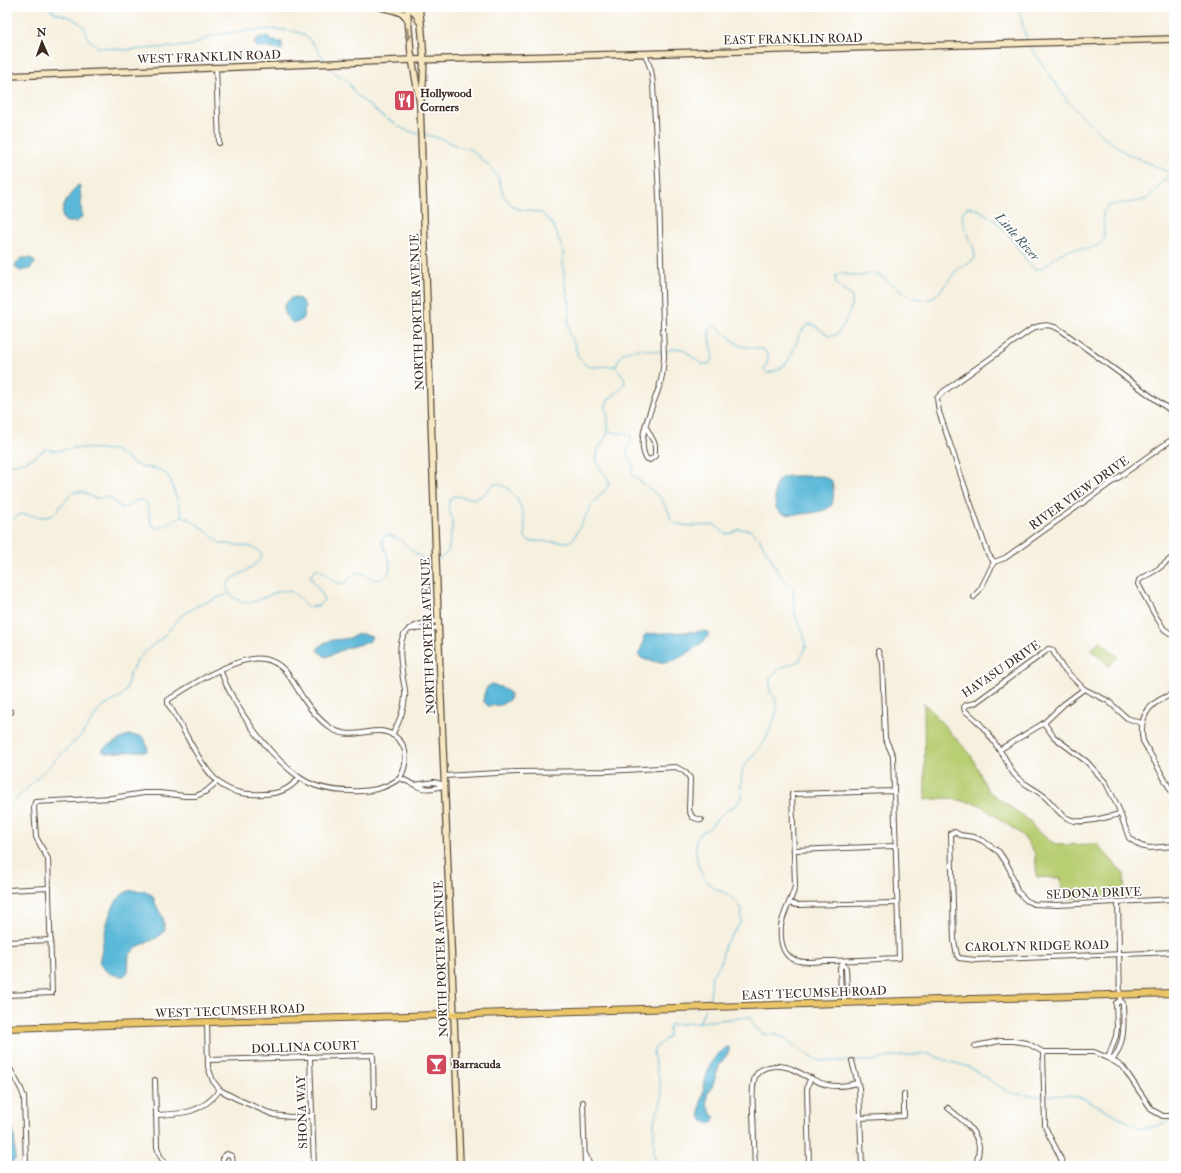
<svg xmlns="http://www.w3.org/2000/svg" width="1181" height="1173" font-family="'IM FELL Double Pica',serif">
<rect width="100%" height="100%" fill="#fff"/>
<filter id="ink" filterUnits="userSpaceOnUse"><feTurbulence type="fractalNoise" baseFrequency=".025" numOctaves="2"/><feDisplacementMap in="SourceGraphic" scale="8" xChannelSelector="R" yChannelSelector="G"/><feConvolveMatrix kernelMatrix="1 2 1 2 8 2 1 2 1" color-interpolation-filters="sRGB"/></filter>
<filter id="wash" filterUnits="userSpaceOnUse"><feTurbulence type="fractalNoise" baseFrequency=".012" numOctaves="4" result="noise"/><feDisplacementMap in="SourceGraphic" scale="16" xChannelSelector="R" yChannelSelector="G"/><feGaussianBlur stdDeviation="0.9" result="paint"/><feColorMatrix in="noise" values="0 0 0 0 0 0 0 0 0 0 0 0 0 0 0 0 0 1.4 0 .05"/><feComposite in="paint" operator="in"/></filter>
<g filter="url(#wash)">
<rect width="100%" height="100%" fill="#f6f0df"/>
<!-- green -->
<g fill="#b8ce72" stroke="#7a7c48">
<polygon points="1100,641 1118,657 1109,666 1091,649"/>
<polygon points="924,703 971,755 988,791 1030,821 1036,830 1056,845 1097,844 1124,874 1125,897 1062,899 1061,878 1037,877 1035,853 1022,835 979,804 947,798 925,800"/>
</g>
<!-- water -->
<g fill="#5ab8d8" stroke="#4a717b">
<polygon points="259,37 268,37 272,41 282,42 282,50 257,47 254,43"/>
<path d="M 78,185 L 80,186 L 82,217 L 77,222 L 66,222 L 63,219 C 59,208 71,193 78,185 Z"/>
<polygon points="21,258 31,258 35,262 35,263 30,269 20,271 15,267 16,264"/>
<path d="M 292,297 L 300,299 L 305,305 L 304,317 L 299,322 L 294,323 C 286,320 284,313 284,305 Z"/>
<path d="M 796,476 L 823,476 L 832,481 C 833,488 835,500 831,506 C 827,513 791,516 783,514 C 780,513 778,510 776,508 C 775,498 771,482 783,477 C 787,476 792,476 796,476 Z"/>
<path d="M 706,631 L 709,633 C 707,640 700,644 695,648 C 682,658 668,665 652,661 C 646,660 643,660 638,655 L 643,644 L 644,636 L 646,634 Z"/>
<path d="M 358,634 L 363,634 L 372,637 L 369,642 L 347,648 L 326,657 L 318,651 L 318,648 C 321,646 323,643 326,642 C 338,637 345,642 358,634 Z"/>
<path d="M 492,684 L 503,688 L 510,693 L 510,699 L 501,705 L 488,706 L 483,701 C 484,694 485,686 492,684 Z"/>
<polygon points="128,735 140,736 144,738 148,748 146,752 141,751 106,753 102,751 104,748"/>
<path d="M 132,890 L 145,891 L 153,896 L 155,903 L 163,918 L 165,930 L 157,938 L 139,946 L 129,955 L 128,972 L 124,976 C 113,976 106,973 99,963 C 104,944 106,895 132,890 Z"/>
<path d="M 727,1047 L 729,1047 L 729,1052 L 720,1064 L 712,1087 L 707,1095 L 707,1103 L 711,1113 L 715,1117 L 713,1123 C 693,1125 701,1103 703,1092 C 705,1081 707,1069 713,1060 C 717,1054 722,1051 727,1047 Z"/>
<path d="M 7,1128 L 13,1129 C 15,1140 15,1149 15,1160 L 7,1165 Z"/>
</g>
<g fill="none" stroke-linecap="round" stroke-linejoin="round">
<!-- stream -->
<g stroke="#5ab8d8" stroke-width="1">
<path d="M 47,7 L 56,13 L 70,17 L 78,22 L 84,27 L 88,39 L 98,47 L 126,50 L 187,46 C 197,45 203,38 213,36 C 231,31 288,25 304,35 C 312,41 321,53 325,62"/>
<polyline points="1018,7 1027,41"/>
<polyline points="1030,46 1069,103 1100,134 1126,153 1170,173"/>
<polyline points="328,66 335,73 348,81 355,94 381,115 405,130 419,134"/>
<polyline points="424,134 442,139 457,146 470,149 489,166 498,177 504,197 515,208 542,213 553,225 561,245 563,252 564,279 570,305 568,322 570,336 575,345 578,357 587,366 591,367 615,366"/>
<path d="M 665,352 L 673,349 L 683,349 L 701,364 L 709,364 L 712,360 L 713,356 L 709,330 L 713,326 L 716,326 L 740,346 L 762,349 L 768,354 L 768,360 L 764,370 L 767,373 C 798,369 790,337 809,324 L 814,325 L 829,336 L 836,335 C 844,328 853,307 852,296 L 843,290 L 836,283 L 835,277 L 839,274 C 846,273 853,276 861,276 C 866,276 869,272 875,274 C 892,279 915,309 933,297 C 943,291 949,278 957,270 C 963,264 970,264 975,258 L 974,249 L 964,226 L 962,214 L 967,207 C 983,208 1003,226 1012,239 C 1019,249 1025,260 1034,269 C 1048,270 1052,257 1064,252 C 1079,245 1091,255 1104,239 L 1103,212 L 1109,205 L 1135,202 L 1147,199 L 1171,173 L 1174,173"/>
<path d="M 616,366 C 622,342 645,350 662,352"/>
<path d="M 609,431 C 616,435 624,431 631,436 L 631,440 L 627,450 L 628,455 L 633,464 L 632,475 L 660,497 L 669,512 L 670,518 L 676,524 L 692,526 L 715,525 L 726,534 L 732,533 L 739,529 L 750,530 L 760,539 L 764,547 L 772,559 L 779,574 L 793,589 L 795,615 L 803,631 L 806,648 L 799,661 L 781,668 L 770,677 L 770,691 L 776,700 L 777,710 L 774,720 L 765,741 L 743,767 L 741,782 L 742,797 L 736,805 L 724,812 L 708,829 L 702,832 L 696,839 C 695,858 698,880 718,890 C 731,896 733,898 742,909 L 741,922 L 725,944 L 720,965 L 712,975 L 710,997 L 707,1004"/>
<path d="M 7,465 C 22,464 34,459 45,449 L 57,451 L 72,448 L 82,448 L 114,450 L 133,463 L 142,467 L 158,469 L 167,475 L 171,481 L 182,515"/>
<path d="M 182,515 L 200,526 L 220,543 L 252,547 L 261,552 L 262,557 C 257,562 252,568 246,571 C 240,575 232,577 228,584 C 226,587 228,592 231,595 C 251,616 272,586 289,591 C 296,593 302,602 308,607 L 318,606 L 324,600 L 322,594 L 311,578 L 311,575 L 316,569 C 326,570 329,581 338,583 C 355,587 349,560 373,580 L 381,579 L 388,574 C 394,563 384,551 382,540 L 386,535 C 406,537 416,562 434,560"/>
<path d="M 7,523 L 21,514 L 43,517 L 52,516 L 73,492 L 83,492 L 94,498 L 109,497 L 122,508 C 133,507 136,494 147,503 L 151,523 L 155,528 C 166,527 172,519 181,516"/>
<path d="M 439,559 L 448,552 C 449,545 453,526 452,520 C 451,514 447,508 449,502 L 454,496 C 460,496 464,498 470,498 C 481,500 487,491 494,484 C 510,483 520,502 523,514 C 525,521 525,530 525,537 L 529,541 L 566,542 L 571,541 L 574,538 L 591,506 L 609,485 C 610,475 598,471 597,461 C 595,445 608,440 608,430 C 609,422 607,414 606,405 C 609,396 620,392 625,383 L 624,377 L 615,366"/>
<polyline points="7,808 58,757 80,737 98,712 103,707 120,697 125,692 128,683 129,675 137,660 149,648 163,637 181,616 197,606 228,594"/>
<polyline points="699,1023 705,1009"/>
<polyline points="853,1061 873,1061 894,1056 930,1054 945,1060 969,1067 1008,1092 1017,1094 1043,1096"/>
<path d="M 1046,1096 L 1069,1095 L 1086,1099 L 1139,1128 C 1152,1130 1162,1123 1174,1119"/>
<polyline points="657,1166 654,1155 654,1120 660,1106 662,1096 660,1084 653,1053 655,1048 669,1036 669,1025 750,1017 755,1027 763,1034 777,1035 785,1038 799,1050 819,1061 850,1061"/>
</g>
</g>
</g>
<g filter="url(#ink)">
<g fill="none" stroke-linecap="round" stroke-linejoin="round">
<defs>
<g id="street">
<path d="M 645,54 L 651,70 L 653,84 L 659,196 L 664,357 C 663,366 663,375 660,384 C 654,406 635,437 646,458 L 650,460 L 655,456 L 655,444 L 646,427"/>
<polyline points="216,68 219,143"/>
<polyline points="1174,556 1158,569 1139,580 1138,584 1155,615 1164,629 1174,636"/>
<path d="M 994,562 L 988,554 L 939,412 L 937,398 L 943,392 L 1033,328 C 1046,323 1054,325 1065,333 L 1174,413"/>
<polyline points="994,562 1005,558 1174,438"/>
<polyline points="974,597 981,588 994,562"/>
<polyline points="409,629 439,628"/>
<path d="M 878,651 L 882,662 L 885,738 L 893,756 L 899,958 C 874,959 848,961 823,961 C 815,962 803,963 795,960 C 781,955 780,939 781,926 C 783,912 792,900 795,886 L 792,794 L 894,791"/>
<path d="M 220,670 C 234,707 267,754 299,777 C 314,788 333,791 351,791 C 370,792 385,789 400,778"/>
<path d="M 1174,694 C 1150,701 1138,716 1143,741 L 1174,796"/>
<polyline points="7,712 11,712"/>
<polyline points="1044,723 1054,737 1087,762 1106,783 1118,807 1129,838 1141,846 1149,848 1174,846"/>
<path d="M 392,735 C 399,723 404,711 405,697 C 406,691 404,685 403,679 C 398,643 395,624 439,621"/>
<polyline points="999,750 1044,723 1064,704 1084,689"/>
<polyline points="444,776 516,772 608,771 676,767 685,772 690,778 689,810 692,817 701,820"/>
<path d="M 299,778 C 289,790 278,794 262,794 C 249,795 234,793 223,786 C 201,771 184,727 168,704 L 168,700 C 189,686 239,654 264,659 C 287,663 293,684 305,701 C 311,710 320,720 329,727 C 356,746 378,717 400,741 C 409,752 406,767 400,778 L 415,785"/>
<path d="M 434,782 L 445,785 C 435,789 425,791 415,785 Z"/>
<path d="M 1120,814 C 1106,817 1089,823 1075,821 C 1061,818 1055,806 1045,797 C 1035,788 1021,784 1013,773 C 1010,769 1008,764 1006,760 C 994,742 983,723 965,711 L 964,707 L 966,705 L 975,703 L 1045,652 L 1048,649 L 1050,649 L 1053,651 L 1062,667 L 1084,689 L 1108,701 L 1127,718 L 1141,723"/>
<polyline points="795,850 895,846"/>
<polyline points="7,890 49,888"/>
<polyline points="1174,899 1058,905 1034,904 1027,901 1017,891 1010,870 1005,861 999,852 983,841 974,837 960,835 955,832 951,833 954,941 957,955 959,958 975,960 1174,952"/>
<polyline points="1118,902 1120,1001"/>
<polyline points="789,903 797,905 897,903"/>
<polyline points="7,942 51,940"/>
<polyline points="843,963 840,968 841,993 844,995"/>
<polyline points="843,964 846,968 847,992 844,995 844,1003"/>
<polyline points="7,995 52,993 48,859 36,837 34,808 35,802 112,798 144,793 160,793 185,796 196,796 205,792 218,781"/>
<path d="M 1120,1001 L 1123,1003 L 1123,1005 C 1124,1024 1125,1042 1114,1058 L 1108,1058 L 1116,1036 L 1117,1028 L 1116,1003 Z"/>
<polyline points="207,1022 208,1067 213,1081 220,1090 237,1099 274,1115 290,1117 312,1116"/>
<polyline points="975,1046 1000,1041 1014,1041 1027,1043 1043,1052 1094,1052 1108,1058 1123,1067 1152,1110 1163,1116 1174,1116"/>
<polyline points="7,1051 9,1067 21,1089 24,1097 26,1166"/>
<path d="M 1043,1052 L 1045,1126 C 1050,1141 1060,1151 1063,1166"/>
<polyline points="310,1057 314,1166"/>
<polyline points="208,1060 373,1055 374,1109"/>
<polyline points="852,1061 859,1088 862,1166"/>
<polyline points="155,1080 157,1147 160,1156 167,1166"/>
<polyline points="583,1102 585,1166"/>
<path d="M 948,1108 C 960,1118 977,1130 979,1147 C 979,1153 977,1160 976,1166"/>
<path d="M 156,1115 C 183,1114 202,1113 220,1090"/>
<polyline points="861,1118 904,1116 904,1094"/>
<polyline points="586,1155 590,1166"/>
<polyline points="223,1166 223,1157 227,1154 232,1156 233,1166"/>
<path d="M 755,1166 C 754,1149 754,1131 753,1114 C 753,1102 751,1088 755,1077 C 761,1064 782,1064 794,1070 C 819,1082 827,1091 857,1083"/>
<polyline points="809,1166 807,1090 808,1084 811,1078"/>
</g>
<g id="secondary">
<path d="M 381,7 C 389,10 404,10 407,19"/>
<polyline points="407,7 411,53 420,104 440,674 460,1166"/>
<path d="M 419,7 C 423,38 426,69 421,100"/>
<path d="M 389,9 C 404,7 413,4 419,21"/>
<polyline points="7,76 412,60 1174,39"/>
</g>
<polyline id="primary" points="7,1028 1174,993"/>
</defs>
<!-- street casing -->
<use href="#street" stroke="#57483b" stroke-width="6"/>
<!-- secondary casing -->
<use href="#secondary" stroke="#57483b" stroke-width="8"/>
<!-- primary casing -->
<use href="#primary" stroke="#57483b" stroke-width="8"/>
<!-- street -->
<use href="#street" stroke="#fff" stroke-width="4"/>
<!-- secondary -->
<use href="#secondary" stroke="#f7e8c3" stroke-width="5.5"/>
<!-- primary -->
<use href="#primary" stroke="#eac669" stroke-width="6"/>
</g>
<!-- one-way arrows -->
<defs><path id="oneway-shaft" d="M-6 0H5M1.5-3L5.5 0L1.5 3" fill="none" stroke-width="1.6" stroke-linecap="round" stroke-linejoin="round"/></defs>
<use stroke="#998970" href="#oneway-shaft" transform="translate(408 34) rotate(84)"/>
</g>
<!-- icons -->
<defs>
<symbol id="restaurant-square" viewBox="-11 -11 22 22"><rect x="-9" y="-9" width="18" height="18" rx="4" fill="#d1495b" stroke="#fff"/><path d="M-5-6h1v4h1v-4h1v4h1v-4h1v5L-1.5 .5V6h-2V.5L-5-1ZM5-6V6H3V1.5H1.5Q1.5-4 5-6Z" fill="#fff"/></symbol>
<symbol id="bar-square" viewBox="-11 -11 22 22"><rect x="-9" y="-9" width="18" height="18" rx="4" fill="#d1495b" stroke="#fff"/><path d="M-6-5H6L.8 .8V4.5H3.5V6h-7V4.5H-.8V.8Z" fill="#fff"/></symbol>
</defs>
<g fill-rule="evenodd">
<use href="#restaurant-square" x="392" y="88" width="25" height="25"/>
<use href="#bar-square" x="424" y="1052" width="25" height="25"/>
</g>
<g text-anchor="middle" stroke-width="3.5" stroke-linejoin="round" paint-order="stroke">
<!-- street labels -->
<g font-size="12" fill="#3b2a1e" stroke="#fff">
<text transform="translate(793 39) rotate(-1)" y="4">EAST FRANKLIN ROAD</text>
<text transform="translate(209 57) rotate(-2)" y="4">WEST FRANKLIN ROAD</text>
<text transform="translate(417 312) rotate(-92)" y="4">NORTH PORTER AVENUE</text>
<text transform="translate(1079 493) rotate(-35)" y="4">RIVER VIEW DRIVE</text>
<text transform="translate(428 636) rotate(-92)" y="4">NORTH PORTER AVENUE</text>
<text transform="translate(1001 669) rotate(-34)" y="4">HAVASU DRIVE</text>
<text transform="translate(1094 893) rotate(-2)" y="4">SEDONA DRIVE</text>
<text transform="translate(1037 946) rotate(-1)" y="4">CAROLYN RIDGE ROAD</text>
<text transform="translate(441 959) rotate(-92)" y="4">NORTH PORTER AVENUE</text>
<text transform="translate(814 993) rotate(-2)" y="4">EAST TECUMSEH ROAD</text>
<text transform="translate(230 1011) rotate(-2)" y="4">WEST TECUMSEH ROAD</text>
<text transform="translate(305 1047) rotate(-2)" y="4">DOLLINA COURT</text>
<text transform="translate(302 1112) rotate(-92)" y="4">SHONA WAY</text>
</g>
<!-- poi labels -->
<g font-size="12" font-weight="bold" fill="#3b2a1e" stroke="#fff" text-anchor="start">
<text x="420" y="97">Hollywood<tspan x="420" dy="14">Corners</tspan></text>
<text x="452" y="1068">Barracuda</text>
</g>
<!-- water labels -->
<g font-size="13" font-style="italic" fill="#465c5f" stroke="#fff">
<text transform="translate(1018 236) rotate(48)" y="5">Little River</text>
</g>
</g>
<!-- margin -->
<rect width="1181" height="1173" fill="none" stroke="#fff" stroke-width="24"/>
<!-- north arrow -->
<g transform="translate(42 42) rotate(358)" stroke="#ffffff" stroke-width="3" paint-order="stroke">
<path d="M0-3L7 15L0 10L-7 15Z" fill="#3b2a1e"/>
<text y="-6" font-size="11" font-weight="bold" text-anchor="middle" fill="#3b2a1e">N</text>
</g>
</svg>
